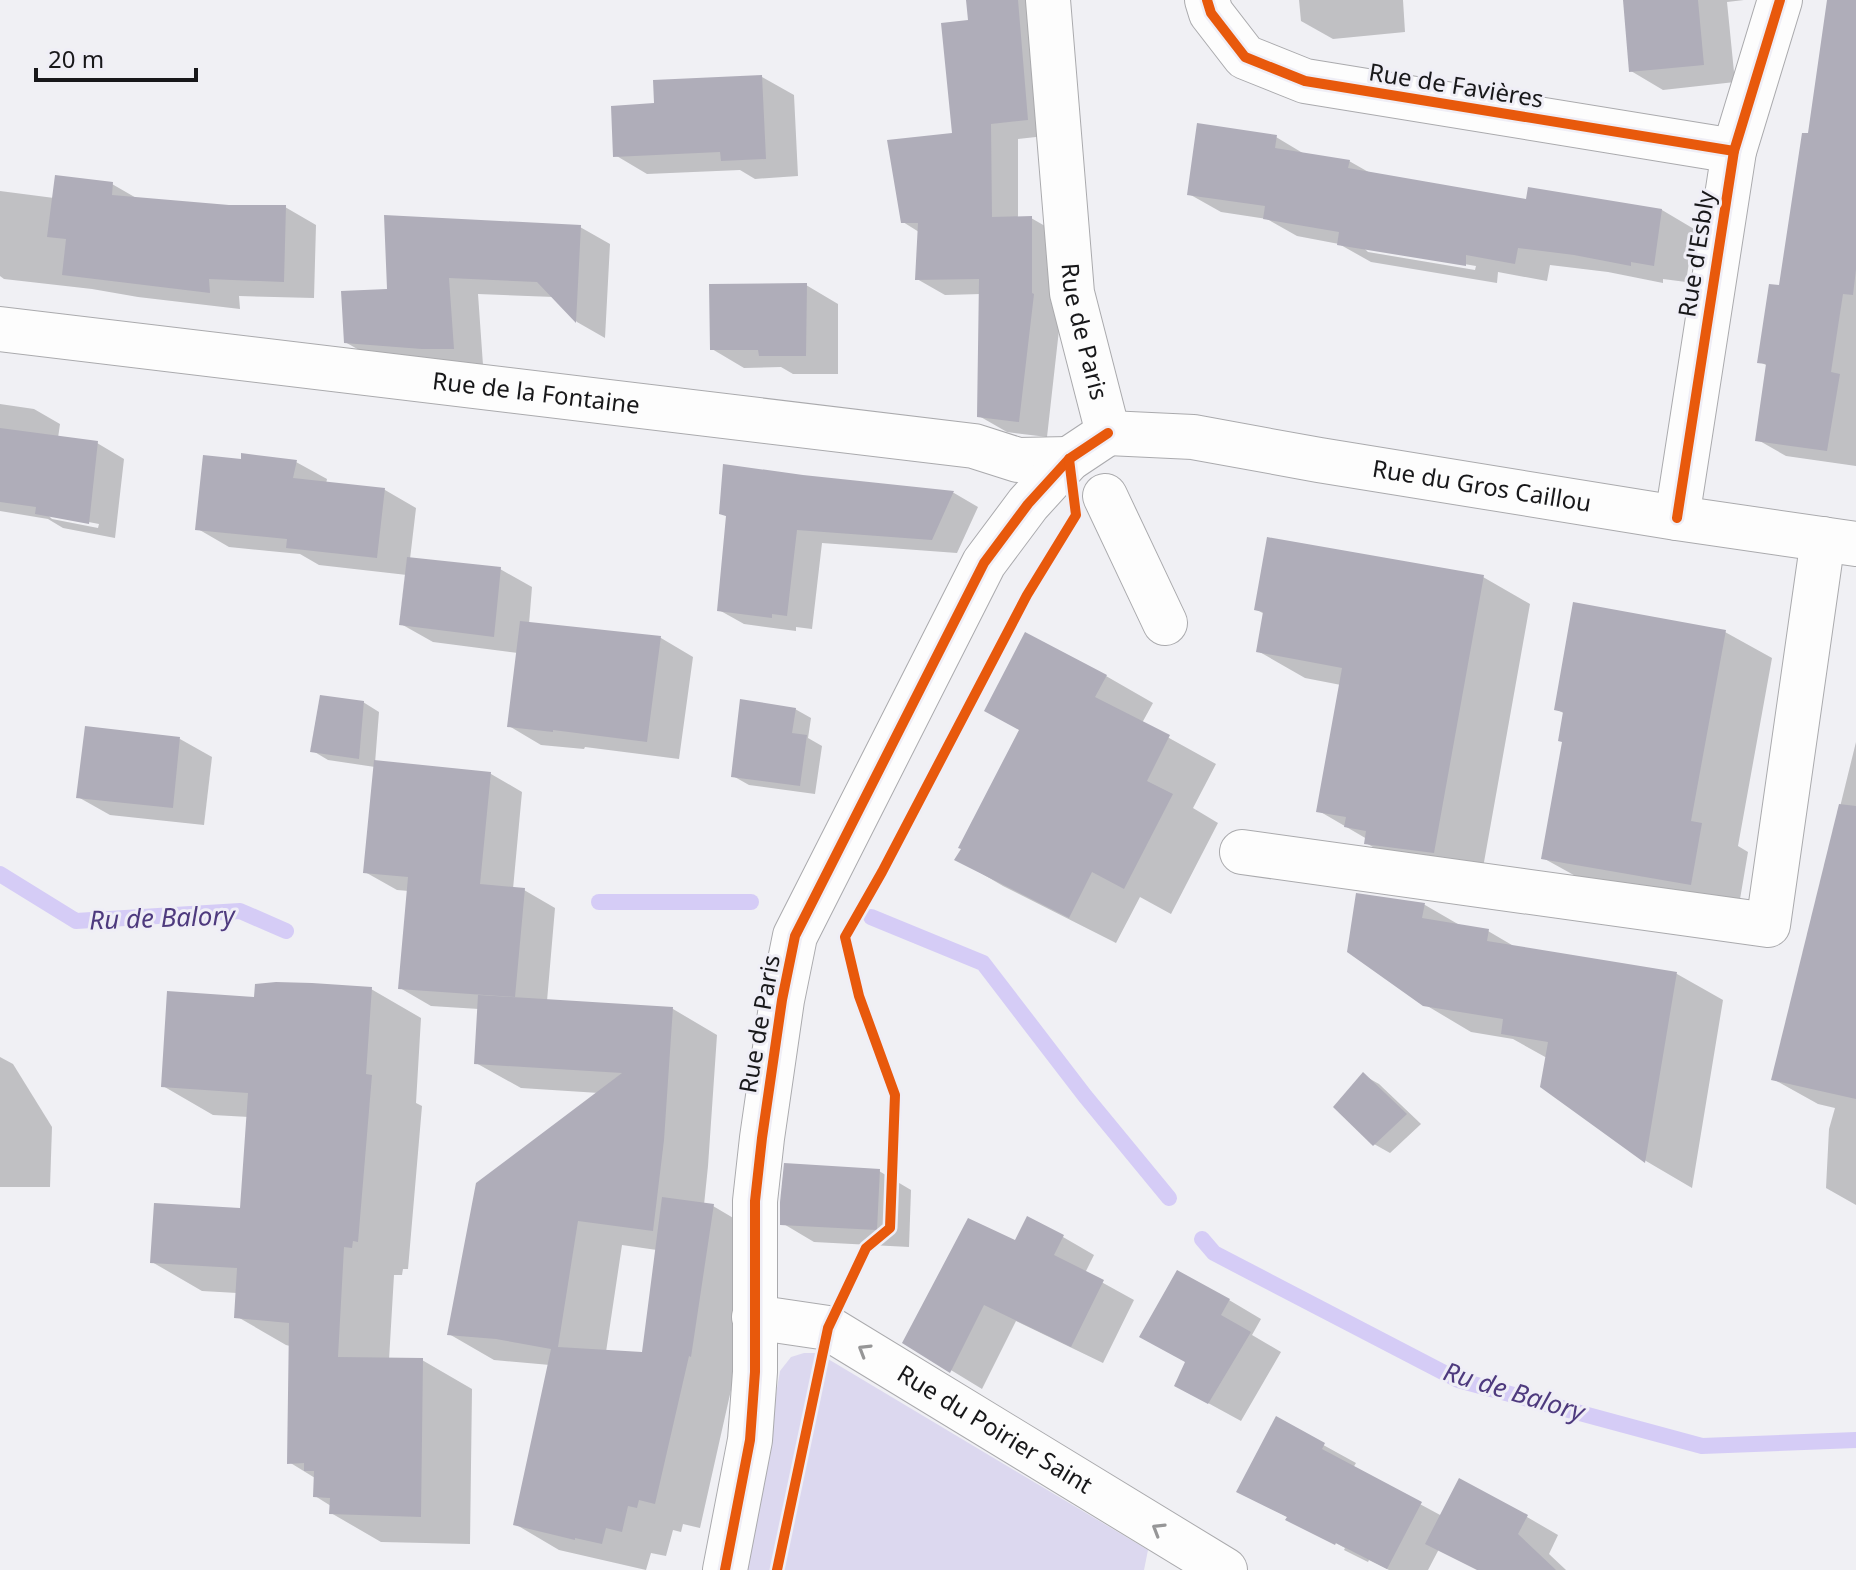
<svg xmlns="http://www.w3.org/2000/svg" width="1856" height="1570" font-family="'Noto Sans',sans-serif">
<rect width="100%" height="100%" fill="#f0f0f4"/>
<!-- green -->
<polygon fill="#dcd8ef" points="804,1353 818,1353 1148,1550 1144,1570 745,1570 780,1371 791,1357"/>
<!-- shadow -->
<g fill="#0003" fill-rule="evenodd">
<polygon points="968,0 1045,0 1054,135 1018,139 1018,218 1031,218 1059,234 1061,312 1047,437 1007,432 979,416 981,294 945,295 917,279 919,232 903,222 954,135 970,22"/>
<polygon points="1299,0 1403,0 1405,32 1333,39 1301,21"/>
<polygon points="1625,0 1744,0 1727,2 1735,82 1663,90 1631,71"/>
<polygon points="1856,62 1856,466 1786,456 1758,440 1768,366 1760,362 1781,287 1809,135"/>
<polygon points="762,77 794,95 798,176 755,179 740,170 647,174 615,155 656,105"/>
<path d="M 1276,137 L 1306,155 L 1349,161 L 1372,174 L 1527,202 L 1662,210 L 1694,229 L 1686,282 L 1663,279 L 1663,283 L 1608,272 L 1550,265 L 1547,281 L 1498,272 L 1497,283 L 1371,262 L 1339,244 L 1297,236 L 1267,219 L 1221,212 L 1189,194 ZM 1363,247 L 1476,266 L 1475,270 L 1368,252 Z"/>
<polygon points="112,184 138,199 229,207 285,207 316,225 314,298 239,296 240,309 138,297 92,289 4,279 0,276 0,191 54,198"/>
<polygon points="580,227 610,244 605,338 577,322 554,297 478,294 483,365 454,365 375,359 345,342 389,291"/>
<polygon points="806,285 838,304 838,374 793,374 781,367 744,368 712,349"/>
<path d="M 0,404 L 34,409 L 60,424 L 58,438 L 97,443 L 124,459 L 115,538 L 63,528 L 48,519 L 0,511 ZM 47,514 L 99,524 L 98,528 L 52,519 Z"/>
<polygon points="296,462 327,479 326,484 385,490 416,508 410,559 500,569 532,587 529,624 661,638 693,657 679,759 585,747 584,749 541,745 509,726 518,653 433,642 401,624 407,575 319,565 300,554 229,547 198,529"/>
<polygon points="802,476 954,493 978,507 957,553 822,543 812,629 796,627 796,631 744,624 719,610 728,517 721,513"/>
<polygon points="1483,577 1530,604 1481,879 1413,870 1366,843 1367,839 1319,811 1341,685 1305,678 1258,651 1264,614 1256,609"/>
<polygon points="1725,632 1772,658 1738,846 1748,852 1738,911 1590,884 1543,858 1564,742 1565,714 1556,709"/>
<polygon points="1106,676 1153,703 1142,723 1216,764 1193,808 1218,823 1171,914 1140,897 1116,943 1003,886 957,859 1021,730"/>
<path d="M 363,702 L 379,712 L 375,763 L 491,774 L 522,792 L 513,889 L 524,890 L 555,908 L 547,1001 L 673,1009 L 717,1035 L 708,1166 L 704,1205 L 713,1206 L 757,1232 L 733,1381 L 700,1528 L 683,1524 L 681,1532 L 673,1530 L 666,1556 L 651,1553 L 646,1570 L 559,1550 L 515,1524 L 550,1365 L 494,1360 L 449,1334 L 599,1093 L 521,1088 L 476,1063 L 479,1009 L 431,1006 L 400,988 L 409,891 L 397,890 L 365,872 L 375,767 L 328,760 L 313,751 ZM 622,1245 L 657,1250 L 644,1354 L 606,1352 Z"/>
<polygon points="795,709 811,718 808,738 822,746 815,794 749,785 733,776"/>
<polygon points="180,739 212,757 204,825 110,815 78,797"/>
<polygon points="1856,742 1856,1205 1826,1188 1829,1129 1835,1108 1818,1104 1773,1079"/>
<polygon points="1358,895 1425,905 1463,927 1488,931 1517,948 1677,974 1723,1000 1692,1188 1646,1161 1542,1086 1547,1058 1513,1039 1471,1032 1424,1004"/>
<polygon points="371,989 421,1018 416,1103 422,1106 408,1269 403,1269 402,1275 394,1275 389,1360 422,1360 472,1389 470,1544 381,1542 331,1513 331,1506 315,1496 315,1478 289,1462 290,1346 286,1345 236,1316 237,1293 202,1291 152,1262 242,1210 249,1117 213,1115 163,1086 255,999"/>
<polygon points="0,1057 13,1064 52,1127 50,1187 0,1187"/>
<polygon points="1363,1075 1379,1084 1421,1124 1390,1153 1374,1144"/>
<polygon points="879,1171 911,1190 909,1247 814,1242 782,1223"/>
<polygon points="1063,1237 1094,1255 1085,1273 1134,1300 1103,1363 1016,1321 982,1389 905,1342 1016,1243"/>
<polygon points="1229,1300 1261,1319 1252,1335 1281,1352 1241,1421 1208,1403 1187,1362"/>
<polygon points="1276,1419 1356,1463 1353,1468 1442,1516 1527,1517 1558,1535 1549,1554 1566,1570 1481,1570 1439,1549 1428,1570 1389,1570 1369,1560 1368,1562 1344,1550 1345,1548 1239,1491"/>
</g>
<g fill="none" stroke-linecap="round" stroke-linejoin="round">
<!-- stream -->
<g stroke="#d5ccf6" stroke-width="16">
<polyline points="0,874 76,921 240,911 286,931"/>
<polyline points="599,902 751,902"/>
<polyline points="871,917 983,963 1085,1096 1169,1198"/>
<polyline points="1202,1239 1214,1253 1458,1380 1702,1446 1856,1440"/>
</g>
</g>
<!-- building -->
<g fill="#afadb9">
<polygon points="966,0 1018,0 1028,120 991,124 992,217 1032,216 1032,293 1034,294 1019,422 977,417 979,279 915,280 918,223 901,223 887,140 952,133 941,23 968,20"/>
<polygon points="1623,0 1698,0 1704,65 1629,72"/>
<polygon points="1827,0 1856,0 1856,269 1853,295 1843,294 1831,372 1840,374 1827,451 1755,441 1766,364 1757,363 1769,284 1779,285 1802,133 1808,133"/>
<polygon points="762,75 766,159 721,161 720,152 613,157 611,106 654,103 653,80"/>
<polygon points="1197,123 1277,135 1275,148 1350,160 1348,168 1526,199 1528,187 1662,209 1654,266 1631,262 1631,266 1574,255 1518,248 1515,264 1466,255 1466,266 1337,245 1339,232 1263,219 1265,206 1187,195"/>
<polygon points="55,175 113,182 112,195 229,205 286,205 284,282 209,279 210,293 62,275 66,239 47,237"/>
<polygon points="384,215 581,225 576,323 537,282 449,278 454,349 422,349 344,343 341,291 387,289"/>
<polygon points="807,283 806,356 759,356 758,350 710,350 709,284"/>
<polygon points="0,428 98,441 89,524 35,514 36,507 0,502"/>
<polygon points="241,453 297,460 293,478 385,488 377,558 286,548 287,539 195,530 203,455 241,459"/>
<polygon points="723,464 803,475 954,491 932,540 797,530 787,616 772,614 772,618 717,611 726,516 719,514"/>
<polygon points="1267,537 1484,575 1434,853 1364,844 1366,831 1344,827 1346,817 1316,812 1342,668 1256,652 1263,612 1254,610"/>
<polygon points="407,557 501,567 494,637 399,625"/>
<polygon points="1573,602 1726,630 1691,821 1702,823 1691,885 1541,859 1562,742 1558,741 1563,712 1554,710"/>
<polygon points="520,621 661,636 647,742 553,730 553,732 507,727"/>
<polygon points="1025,632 1107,675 1095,697 1170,735 1147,781 1173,794 1124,889 1092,872 1069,918 954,860 961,849 958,848 1019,730 984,711"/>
<polygon points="320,695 364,701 359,759 310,752"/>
<polygon points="740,699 796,708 792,733 807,735 800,786 731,777"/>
<polygon points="85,726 180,737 173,808 76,798"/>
<polygon points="374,760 491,772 480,884 525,888 515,997 398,989 408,877 363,873"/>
<polygon points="1839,804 1856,806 1856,1099 1771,1080"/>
<polygon points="1356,893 1425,903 1422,918 1489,929 1487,941 1677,972 1645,1163 1540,1087 1548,1042 1501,1034 1503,1019 1423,1006 1347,952"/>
<polygon points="276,982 312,983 372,987 366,1074 372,1075 358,1242 353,1241 352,1248 344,1247 338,1357 423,1358 421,1517 329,1514 330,1498 313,1497 314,1471 304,1471 304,1463 287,1464 289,1323 234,1318 237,1268 150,1263 154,1203 240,1208 248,1093 161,1087 167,991 254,997 255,984"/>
<polygon points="478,995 673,1007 664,1140 653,1231 578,1221 558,1347 642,1352 662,1197 714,1204 691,1357 689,1356 655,1504 639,1500 637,1508 628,1506 622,1532 606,1528 602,1544 575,1538 575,1540 513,1525 551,1349 496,1339 447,1335 476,1183 622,1073 474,1064"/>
<polygon points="1363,1072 1407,1114 1373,1146 1333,1107"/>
<polygon points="784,1163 880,1169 877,1230 780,1225 780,1202"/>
<polygon points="1027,1216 1064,1235 1054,1255 1104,1280 1071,1347 984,1305 950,1373 902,1343 968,1218 1015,1240"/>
<polygon points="1177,1270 1230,1299 1221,1315 1251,1332 1208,1404 1174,1386 1185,1362 1139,1337"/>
<polygon points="1276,1416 1325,1443 1322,1449 1422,1502 1387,1569 1336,1543 1335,1545 1285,1520 1287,1517 1236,1492"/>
<polygon points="1459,1478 1528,1515 1518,1534 1556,1570 1477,1570 1425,1544"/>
</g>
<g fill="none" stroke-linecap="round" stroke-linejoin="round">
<defs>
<g id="street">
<path id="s1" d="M 1048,0 L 1072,293 L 1108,433"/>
<polyline points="1207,0 1211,13 1245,57 1305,81 1734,151"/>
<path id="s2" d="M 0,329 L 974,446 L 1018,460 L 1069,459"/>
<path id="s3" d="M 1108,433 L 1193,437 L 1319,460 L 1677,518 L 1856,544"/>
<polyline points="1105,496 1165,623"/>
<polyline points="1677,518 1734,151 1780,0"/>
<polyline points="1242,852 1768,925 1823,539"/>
<path id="s4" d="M 754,1317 L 828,1328 L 1225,1570"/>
<polyline points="725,1570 750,1440 755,1372 755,1201 762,1138 782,1000 795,936 984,563 1028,504 1069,459 1108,433"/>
</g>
</defs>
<!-- street casing -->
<use href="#street" stroke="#aaaaad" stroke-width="46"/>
<!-- street -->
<use href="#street" stroke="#fdfdfd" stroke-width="44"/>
<defs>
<g id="cycleway">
<polyline points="1207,0 1211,13 1245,57 1305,81 1734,151"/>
<polyline points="1677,518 1734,151 1780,0"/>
<polyline points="725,1570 750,1440 755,1372 755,1201 762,1138 782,1000 795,936 984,563 1028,504 1069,459 1108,433"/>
<polyline points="777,1570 828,1328 866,1248 890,1228 895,1095 859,996 845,937 882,872 1027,595 1076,515 1069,459"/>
</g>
</defs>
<!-- cycleway casing -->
<use href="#cycleway" stroke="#efeef6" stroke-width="15"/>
<!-- cycleway -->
<use href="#cycleway" stroke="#e8590c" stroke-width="10"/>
</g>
<!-- one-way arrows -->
<defs><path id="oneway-chevron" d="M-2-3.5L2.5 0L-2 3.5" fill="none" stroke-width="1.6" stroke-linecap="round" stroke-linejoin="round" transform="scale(2)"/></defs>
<g stroke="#969697">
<use href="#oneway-chevron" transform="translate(864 1350) rotate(-149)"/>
<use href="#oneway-chevron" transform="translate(1158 1529) rotate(-149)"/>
</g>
<g text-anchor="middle" stroke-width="6" stroke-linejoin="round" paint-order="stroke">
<!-- street labels -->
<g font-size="24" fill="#18181a" stroke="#efeef6">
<text transform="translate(1456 86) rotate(9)" y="8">Rue de Favières</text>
<text transform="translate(1697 254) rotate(-81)" y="8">Rue d'Esbly</text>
<text dy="8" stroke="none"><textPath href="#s1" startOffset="334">Rue de Paris</textPath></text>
<text dy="8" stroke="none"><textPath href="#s2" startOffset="540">Rue de la Fontaine</textPath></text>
<text dy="8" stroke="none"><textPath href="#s3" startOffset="378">Rue du Gros Caillou</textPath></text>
<text transform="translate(760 1024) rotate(-80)" y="8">Rue de Paris</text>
<text dy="8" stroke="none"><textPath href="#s4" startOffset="270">Rue du Poirier Saint</textPath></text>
</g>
<!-- water labels -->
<g font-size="26" font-style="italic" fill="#4e3a7e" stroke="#efeef6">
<text transform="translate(162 918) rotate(-2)" y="9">Ru de Balory</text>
<text transform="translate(1514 1392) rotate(17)" y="9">Ru de Balory</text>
</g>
</g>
<!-- scale -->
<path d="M36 68v12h160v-12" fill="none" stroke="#18181a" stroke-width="4"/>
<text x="48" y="68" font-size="24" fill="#18181a" stroke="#efeef6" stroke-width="6" paint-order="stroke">20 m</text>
</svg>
